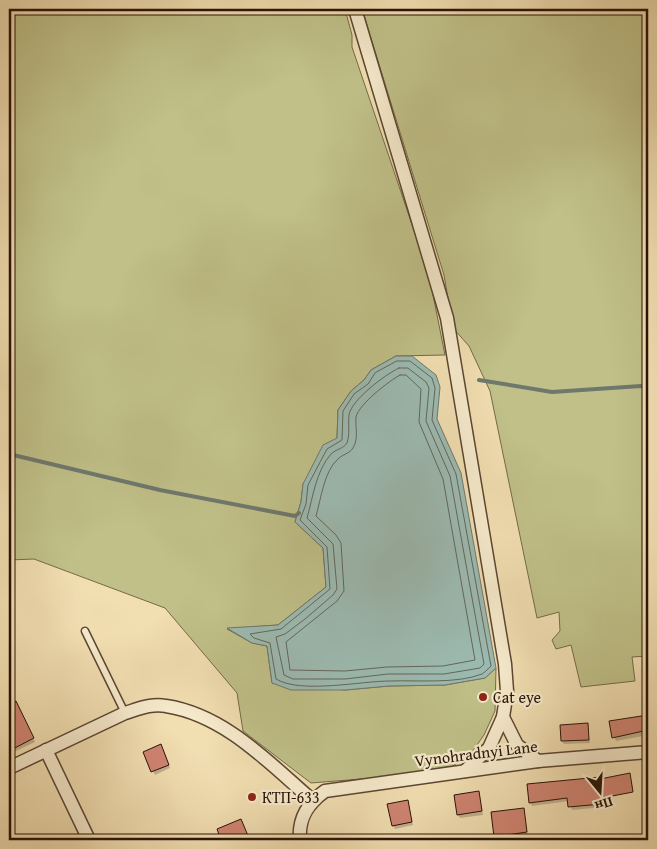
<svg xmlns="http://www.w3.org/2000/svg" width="657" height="849" font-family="'Gentium Book Plus',serif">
<rect width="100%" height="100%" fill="#f1deb1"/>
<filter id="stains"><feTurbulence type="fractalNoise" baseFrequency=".004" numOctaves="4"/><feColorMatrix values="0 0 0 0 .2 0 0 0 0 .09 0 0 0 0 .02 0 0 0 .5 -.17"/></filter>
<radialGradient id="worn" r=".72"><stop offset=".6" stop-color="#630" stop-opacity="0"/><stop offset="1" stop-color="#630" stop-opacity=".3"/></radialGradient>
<!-- green -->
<g fill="#c0c088" stroke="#746a47">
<polygon points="9,9 345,9 352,35 352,47 429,275 445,355 396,356 371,370 364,380 351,391 338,410 337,438 303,484 301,502 295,522 323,548 326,587 278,625 227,629 252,643 267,646 272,683 345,690 389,686 445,685 485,678 496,668 495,711 484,735 472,752 453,766 385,777 311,783 243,731 237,693 165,608 34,559 9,560"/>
<polygon points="362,9 648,9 648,656 632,657 635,681 581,687 571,645 556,649 552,640 560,631 559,612 537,618 490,391 469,346 453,328 444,275"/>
</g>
<!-- water -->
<polygon fill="#9cbbb2" stroke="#6e786d" points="396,356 412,356 436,375 440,387 437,419 461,473 496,668 485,678 445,685 389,686 345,690 291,690 272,683 267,646 252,643 227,628 278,625 326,587 323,548 295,522 301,502 303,484 323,445 337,438 338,410 351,391 364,380 371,370"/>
<!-- shadow -->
<g fill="#0003">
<polygon points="16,703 35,742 12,753 9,747 9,706"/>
<polygon points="648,711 648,735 616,741 614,737 644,716 644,712"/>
<polygon points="587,725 590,743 564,744 562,741"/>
<polygon points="163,749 170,768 155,775 153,771"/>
<polygon points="629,774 633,788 611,790 612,800 603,801 604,807 572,810 569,801 532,806 530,802 600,780"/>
<polygon points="479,792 483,815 460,818 458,815"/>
<polygon points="407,801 413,825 395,829 393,826"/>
<polygon points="523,809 528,835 498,840 496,836"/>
<polygon points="243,824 249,840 223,840 218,829"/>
</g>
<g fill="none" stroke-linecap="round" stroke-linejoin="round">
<!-- shore -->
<g stroke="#62675c" stroke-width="1">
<path d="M 397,361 L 410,361 L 432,378 L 435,388 L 432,420 L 456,474 L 491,666 C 488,669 485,672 482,674 C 457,684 417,680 390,681 C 361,681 301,694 276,679 L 270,643 L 254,638 L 250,634 L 281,629 L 330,589 L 327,547 L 300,520 L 306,504 L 308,485 L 327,449 L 342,440 L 343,411 L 354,394 L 368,384 L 375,373 Z"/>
<path d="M 399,368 L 408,368 L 426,382 L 429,388 L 426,421 L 450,476 L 484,664 L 480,668 L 444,674 L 388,674 L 345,679 L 293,679 L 284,675 L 276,637 L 285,634 L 305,619 L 333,595 L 337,589 L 333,544 L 307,518 C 313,497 316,471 331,454 C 336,449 343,449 347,443 C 350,434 348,424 349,415 C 351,400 386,374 399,368 Z"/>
<path d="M 400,375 L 406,375 L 421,389 L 419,422 L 443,479 L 475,660 L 443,666 L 387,667 L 345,671 L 290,670 L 286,642 L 337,601 L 344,591 L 341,543 L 336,535 L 316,516 C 321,499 324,471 338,459 C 343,454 349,454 353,448 C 359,438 355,427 356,417 C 359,404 389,381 400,375 Z"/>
</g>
<!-- stream -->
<g stroke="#6e786d" stroke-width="4">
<polyline points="479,380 552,392 641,386 648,387"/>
<polyline points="9,454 160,490 295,516 299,513"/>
</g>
</g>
<!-- building -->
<g fill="#cf8472" stroke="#281306">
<polygon points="16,701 34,738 9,751 9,705"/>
<polygon points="648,715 648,730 612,738 609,721"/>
<polygon points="588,723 589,740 561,741 560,725"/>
<polygon points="161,744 169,765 151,772 143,752"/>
<polygon points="630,773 633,792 602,798 602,804 568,807 567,798 529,803 527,784 600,777 600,779"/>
<polygon points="479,791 482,811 457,815 454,795"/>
<polygon points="408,800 412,822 392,826 387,804"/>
<polygon points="524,808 527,832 494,837 491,812"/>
<polygon points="241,819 249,838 242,840 221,840 217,829"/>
</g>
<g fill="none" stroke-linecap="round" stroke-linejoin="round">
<defs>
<polyline id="service" points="85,631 125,713"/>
<g id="minor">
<polyline points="355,9 447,318 505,664 507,691 503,717 517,745 538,761"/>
<polyline points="46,750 89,840"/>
<path d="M 9,768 L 125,713 C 138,709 152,703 166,706 C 225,715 269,763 312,800"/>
<polyline points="465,771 489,748 503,717"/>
<path d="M 300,840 C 298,818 308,803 325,791 L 538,761 L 648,752"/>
</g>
</defs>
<!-- service casing -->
<use href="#service" stroke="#5a4631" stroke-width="9"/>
<!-- minor casing -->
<use href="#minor" stroke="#5a4631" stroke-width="15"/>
<!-- service -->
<use href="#service" stroke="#f6eacc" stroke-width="6"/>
<!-- minor -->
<use href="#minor" stroke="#f6eacc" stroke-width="12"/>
</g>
<!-- markers -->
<g fill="#8f2418" stroke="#f6eacc" stroke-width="2">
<circle cx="483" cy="697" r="5"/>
<circle cx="252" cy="797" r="5"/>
</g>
<g text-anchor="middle" stroke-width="4.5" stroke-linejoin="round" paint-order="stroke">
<!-- poi labels -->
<g font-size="16" fill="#281306" stroke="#f6eacc" text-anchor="start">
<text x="493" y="703">Cat eye</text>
<text x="262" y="803">КТП-633</text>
</g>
<!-- street labels -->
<g font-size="16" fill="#281306" stroke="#f6eacc">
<text transform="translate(476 753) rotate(-7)" y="6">Vynohradnyi Lane</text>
</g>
</g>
<!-- margin -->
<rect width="657" height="849" fill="none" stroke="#f1deb1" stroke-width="30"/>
<rect x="10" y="10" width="637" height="829" fill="none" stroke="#281306" stroke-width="2.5"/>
<rect x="15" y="15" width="627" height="819" fill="none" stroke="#281306"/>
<!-- north arrow -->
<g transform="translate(600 792) rotate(162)" stroke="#f6eacc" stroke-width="4" paint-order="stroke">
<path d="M0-4L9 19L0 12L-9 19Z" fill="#281306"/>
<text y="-8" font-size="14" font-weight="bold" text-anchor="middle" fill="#281306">Пн</text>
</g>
<rect width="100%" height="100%" filter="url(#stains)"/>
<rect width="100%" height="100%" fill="url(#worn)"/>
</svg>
